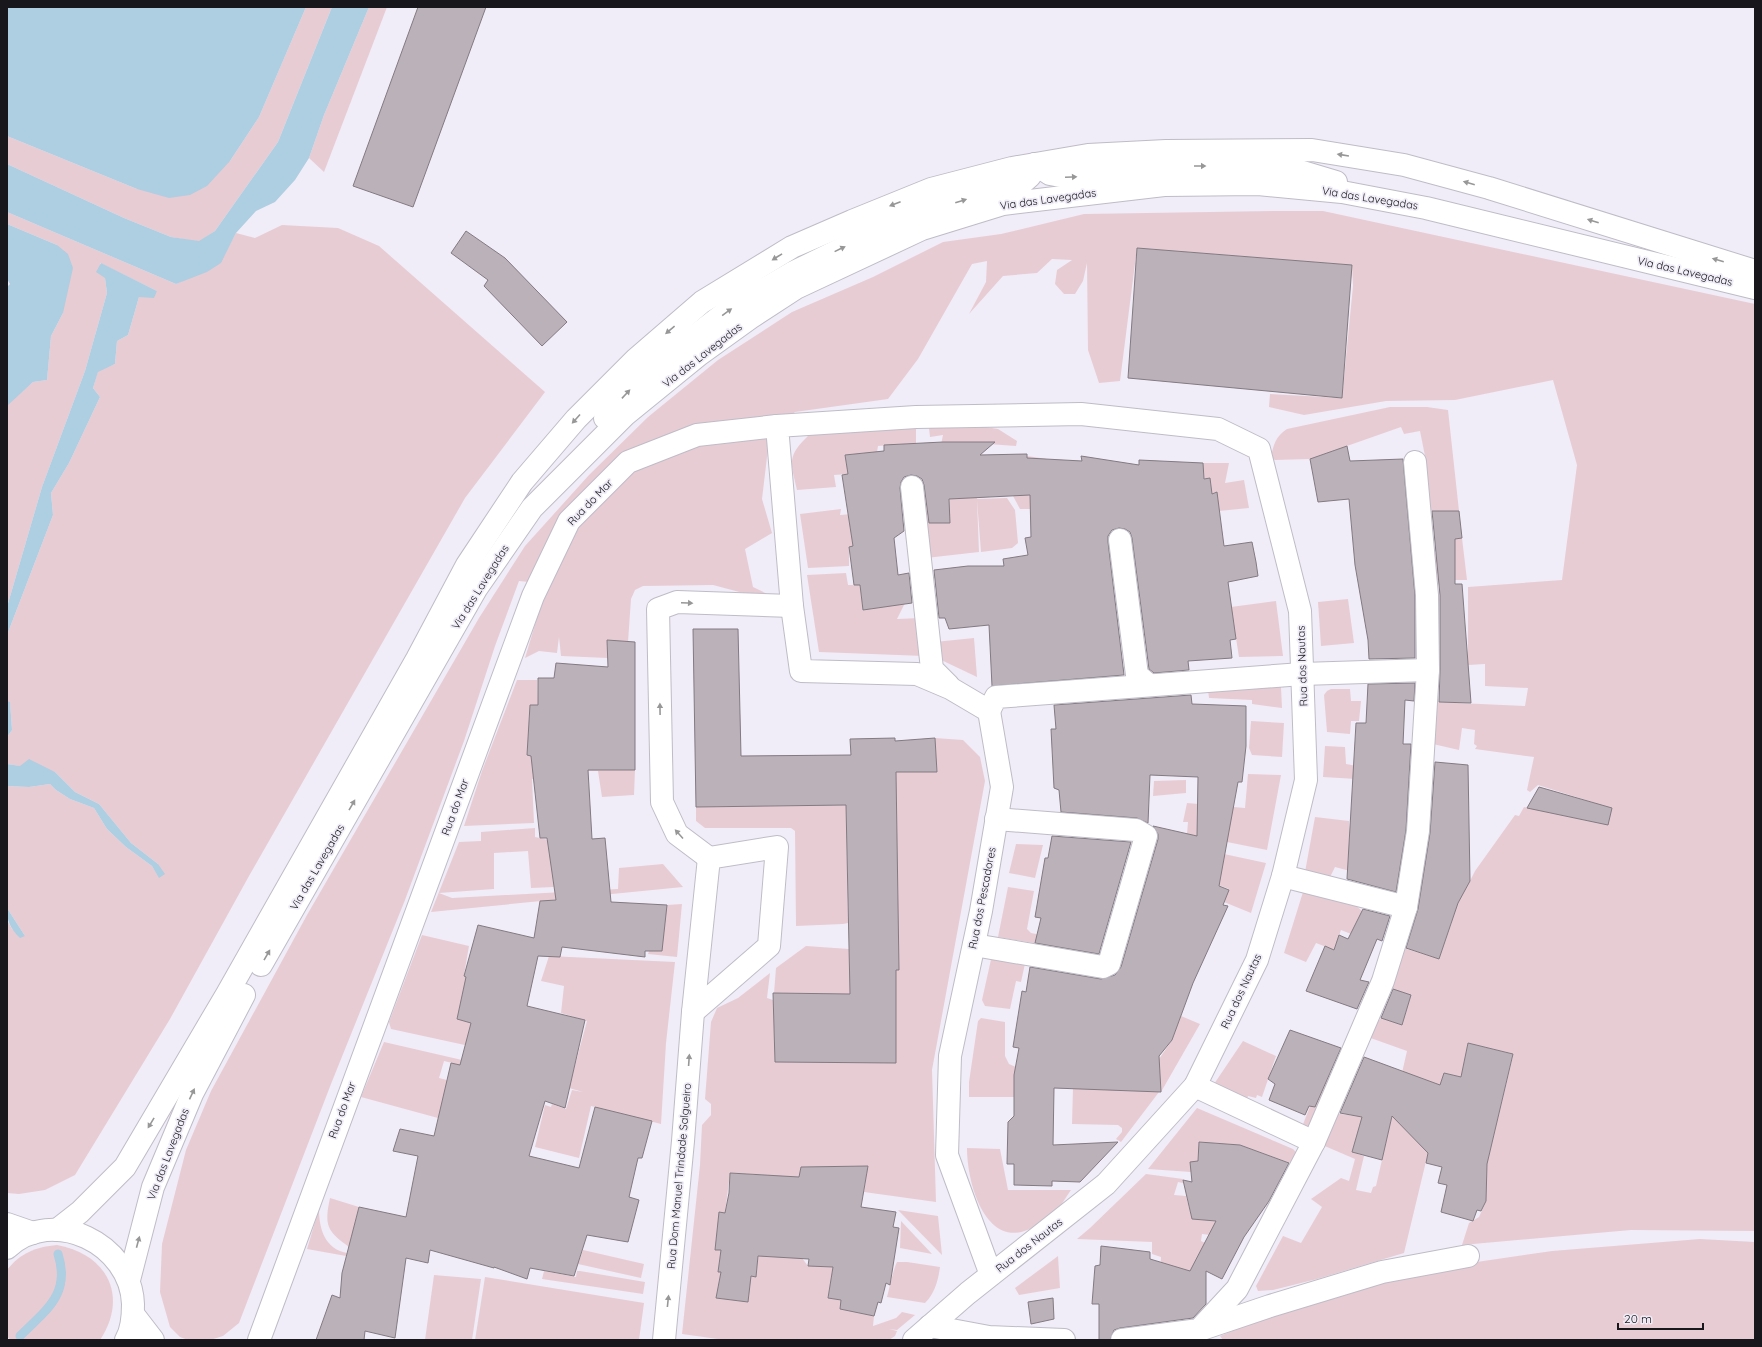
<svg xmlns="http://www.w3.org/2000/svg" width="1762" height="1347" font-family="Quicksand,sans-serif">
<rect width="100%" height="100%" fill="#f0edf8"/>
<!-- green -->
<g fill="#e8ccd3" fill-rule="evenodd">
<polygon points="306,7 332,7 278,142 215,231 199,242 171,237 124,218 7,164 7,136 137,189 230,161 259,117"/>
<polygon points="369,7 387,7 324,172 309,158 324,115"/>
<polygon points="1277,211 1323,211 1755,304 1755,1231 1631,1230 1462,1245 1469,1223 1479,1217 1486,1201 1487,1164 1513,1056 1510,1053 1468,1043 1461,1077 1444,1073 1422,1146 1428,1153 1404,1253 1317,1279 1273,1290 1258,1291 1256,1286 1283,1236 1301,1243 1322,1207 1311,1199 1341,1178 1349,1181 1355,1159 1320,1144 1333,1113 1364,1117 1363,1125 1360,1125 1352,1152 1364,1156 1356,1190 1371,1193 1373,1187 1376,1186 1407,1051 1365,1036 1381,1018 1402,1025 1411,995 1392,989 1391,992 1383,989 1404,948 1439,959 1452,922 1414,911 1420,851 1437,856 1440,852 1470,853 1465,867 1456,880 1467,887 1475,871 1515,815 1519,816 1524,807 1588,821 1595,803 1538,785 1530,792 1527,790 1534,757 1475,749 1477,746 1474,744 1475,730 1462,728 1459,750 1433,744 1436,702 1525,706 1528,688 1485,686 1485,664 1468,665 1468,587 1562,580 1577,465 1553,380 1455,400 1386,401 1304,415 1269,407 1270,394 1342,398 1353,286 1352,265 1137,248 1120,381 1099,383 1088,350 1087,263 1083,281 1075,294 1064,294 1055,284 1057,270 1072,260 1052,259 1037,273 1003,276 969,314 986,282 987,261 972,264 918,359 888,399 795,412 770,432 762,499 772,533 745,549 753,587 792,606 713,585 643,586 635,590 631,599 628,642 607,640 608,658 561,656 559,637 557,653 539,651 525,658 540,608 540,583 519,581 495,646 464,741 405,900 331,1084 239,1323 223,1336 210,1340 188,1340 180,1337 170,1327 160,1292 162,1244 186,1150 211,1091 307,915 479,618 525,546 589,475 648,417 718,360 792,312 873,277 943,242 1001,234 1084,214"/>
<polygon points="7,212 176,284 220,263 236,233 255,238 282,225 338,228 379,246 545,392 465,498 249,876 170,1019 75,1175 45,1190 19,1194 7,1193 7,920 12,929 25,936 7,908 7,786 29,787 50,784 56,790 70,799 94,808 107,829 126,847 152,866 159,877 158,864 131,843 99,804 75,792 55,772 7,764 7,737 12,730 10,703 7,701 7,635 53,515 51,493 69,463 100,397 93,388 98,371 115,364 117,341 128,335 139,297 157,291 100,263 105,278 107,293 85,371 42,487 7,607 7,405 33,382 47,380 51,336 63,313 57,245 7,224"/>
<path d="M 1390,407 L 1427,407 L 1448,410 L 1459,511 L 1427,511 L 1418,457 L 1425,456 L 1420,431 L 1404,434 L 1401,427 L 1310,459 L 1275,460 L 1271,458 C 1273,445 1276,436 1287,429 Z"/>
<path d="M 980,426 L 998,429 L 1017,441 L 1016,446 L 974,443 L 977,499 L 1007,498 L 1015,510 L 1018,543 L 1012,548 L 981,552 L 977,500 L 979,552 L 926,558 L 919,489 L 932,488 L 943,435 L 930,437 L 929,428 ZM 949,490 L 950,523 L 939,523 Z"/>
<path d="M 916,427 L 916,443 L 878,446 L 877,452 L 845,455 L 848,474 L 834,475 L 836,487 L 797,490 C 791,462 786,457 809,435 Z"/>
<polygon points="1027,456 1047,459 1050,509 1020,509 1013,496"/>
<polygon points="1203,463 1229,463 1225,483 1244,480 1249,508 1219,511 1216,492 1212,494 1210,478 1204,478"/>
<polygon points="841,509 840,515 852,514 854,546 849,547 849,566 808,568 800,514"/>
<polygon points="1462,538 1467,580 1432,580 1429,553 1455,553 1455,539"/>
<polygon points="846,573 848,585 860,585 863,610 905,603 897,619 920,618 924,656 819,652 807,575"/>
<polygon points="1348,599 1354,643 1321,646 1318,602"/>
<polygon points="1276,601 1283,656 1239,657 1231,607"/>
<polygon points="974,638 977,677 937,658 935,642"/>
<polygon points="517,680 537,680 538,705 530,705 527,755 583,759 621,731 622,770 635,770 634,795 602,797 598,771 542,771 542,779 532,779 534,823 464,826 482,771"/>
<polygon points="1281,687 1282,708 1252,704 1252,700 1209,698 1208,690"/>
<polygon points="1331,689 1350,689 1351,701 1361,701 1359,721 1351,721 1350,734 1327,732 1324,695 1327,691"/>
<polygon points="1251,721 1284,723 1282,757 1252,755 1249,748"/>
<polygon points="935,738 963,740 980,757 985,781 932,1070 936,1202 864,1192 868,1166 801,1167 797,1195 767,1175 730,1173 725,1213 719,1213 715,1250 721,1250 718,1272 721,1272 716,1298 748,1302 751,1276 756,1276 759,1251 802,1258 808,1266 833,1267 828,1298 841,1300 840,1309 874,1316 873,1326 896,1318 902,1312 915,1315 897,1330 889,1329 897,1331 895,1336 889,1340 725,1340 682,1334 700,1165 702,1125 711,1115 711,1104 705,1099 711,1022 717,1008 738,998 770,973 767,998 773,1000 775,1062 896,1063 896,993 870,970 899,970 896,772 937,772"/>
<polygon points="1325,746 1345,747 1346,764 1357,766 1356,779 1323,777"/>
<polygon points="1248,774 1281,775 1267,850 1187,834 1188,822 1183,822 1187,803 1245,808"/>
<polygon points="1186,780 1186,793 1153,796 1154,781"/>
<polygon points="846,805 848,923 843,924 796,926 795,831 791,828 705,828 696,821 696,807"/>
<polygon points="1315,817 1349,821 1350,871 1335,867 1329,879 1305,872"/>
<polygon points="535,828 535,837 549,840 554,887 531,888 528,851 494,853 494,889 439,893 452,898 618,889 619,868 663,864 683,887 431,912 459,842 481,841 481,832"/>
<polygon points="1016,844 1043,845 1035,878 1009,873"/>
<polygon points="1224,854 1266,863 1251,913 1224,902 1229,889 1192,875"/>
<polygon points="1008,887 1034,891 1027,929 1031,933 1071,941 1069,949 998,937"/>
<polygon points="1303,892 1353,903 1362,911 1351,934 1341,930 1334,950 1316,943 1306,962 1284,953"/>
<polygon points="682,904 677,957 648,954 667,905"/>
<polygon points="422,935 469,946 464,975 470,977 463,992 457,1019 479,1025 474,1047 391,1029 389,1022"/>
<polygon points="806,946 849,949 850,994 774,993 776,968"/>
<polygon points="992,955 1026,959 1021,982 1016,981 1010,1009 985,1006 982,1000"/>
<polygon points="549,956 675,962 666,1043 661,1124 591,1106 579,1158 535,1147 545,1105 551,1107 552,1104 566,1109 572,1090 583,1092 569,1088 587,1021 561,1013 564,986 541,981"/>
<polygon points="1181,1016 1200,1024 1161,1092 1157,1062 1172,1040"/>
<polygon points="981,1018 1005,1022 1005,1056 1009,1064 1018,1068 1042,1097 969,1097 969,1082 978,1021"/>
<polygon points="1243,1041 1276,1056 1262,1097 1257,1095 1256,1098 1248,1096 1245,1105 1210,1090"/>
<polygon points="384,1042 462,1060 460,1065 444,1061 439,1078 447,1080 449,1121 361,1097"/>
<polygon points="1323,1073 1336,1076 1309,1136 1300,1132"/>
<polygon points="1073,1088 1159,1092 1121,1142 1116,1139 1122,1132 1122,1128 1118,1125 1072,1124"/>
<polygon points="1197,1108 1293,1149 1296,1152 1290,1163 1240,1145 1199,1142 1198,1161 1191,1162 1191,1172 1148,1169"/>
<path d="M 967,1148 L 1000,1149 L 1008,1190 L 1071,1190 C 1066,1197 1061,1206 1055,1213 C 1051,1217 1045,1220 1040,1223 C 989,1259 967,1187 967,1148 Z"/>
<polygon points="1146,1174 1183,1179 1183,1183 1178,1182 1174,1195 1186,1196 1192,1219 1216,1221 1226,1237 1202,1234 1201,1241 1209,1245 1190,1272 1160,1279 1161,1257 1152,1254 1152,1242 1077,1239 1090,1228"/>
<path d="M 330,1198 L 359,1207 L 349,1247 C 327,1231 324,1226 330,1198 Z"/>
<path d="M 319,1209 C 319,1229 325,1249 347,1253 L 346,1256 L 307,1249 Z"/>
<polygon points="898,1210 938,1216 942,1255"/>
<polygon points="901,1221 932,1254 900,1248"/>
<polygon points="1700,1239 1755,1242 1755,1340 1223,1340 1220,1336 1293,1306 1436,1268 1552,1251"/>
<path d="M 57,1245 C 107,1254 129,1296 100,1340 L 10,1340 L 7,1336 L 7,1270 C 20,1253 36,1247 57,1245 Z"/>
<polygon points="583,1250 644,1264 641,1278 578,1264"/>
<polygon points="1058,1256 1060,1288 1019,1295 1015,1288"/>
<path d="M 897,1262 L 907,1262 L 940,1267 C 938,1281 935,1293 925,1303 L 887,1297 C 889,1290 894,1267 897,1262 Z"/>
<polygon points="544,1271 576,1277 577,1271 580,1271 645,1282 643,1294 542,1279"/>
<polygon points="434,1275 481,1279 472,1340 425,1340"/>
<polygon points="485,1277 644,1303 639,1340 475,1340"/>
</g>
<!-- water -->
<g fill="#aecee1">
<polygon points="7,7 306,7 259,117 230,161 207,186 190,195 169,198 137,189 7,136"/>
<polygon points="332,7 369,7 324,115 309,158 295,180 275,202 256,211 236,233 221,263 207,272 176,284 7,212 7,164 124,218 171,237 199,241 215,231 278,142"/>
<polygon points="7,224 57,245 68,254 73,268 63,313 51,336 47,380 33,382 7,406 7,287 10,284 7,279"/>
<polygon points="101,263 157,291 154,298 139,297 128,335 117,341 115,364 98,372 93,388 100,397 69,463 51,493 53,515 7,635 7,607 42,487 85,371 107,293 105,278 96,272"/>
<polygon points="7,701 10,702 12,730 7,737"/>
<polygon points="29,759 55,772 75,792 99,804 131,843 158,864 165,874 159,878 152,866 126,847 107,829 94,808 70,799 56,790 50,784 29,787 7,786 7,764 20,766"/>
<path d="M 7,908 L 25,936 L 20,938 C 10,928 7,922 7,908 Z"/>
</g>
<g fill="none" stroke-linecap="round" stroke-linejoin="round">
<!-- stream -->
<path stroke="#aecee1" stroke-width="9" d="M 20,1336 C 46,1310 71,1294 58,1254"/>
</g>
<!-- building -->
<g fill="#bab1b9" stroke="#837a82">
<polygon points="418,7 486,7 413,207 353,186"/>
<polygon points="466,231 505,258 567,322 542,346 484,286 488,280 451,253"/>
<polygon points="1137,248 1352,265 1342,398 1128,378"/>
<polygon points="943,442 995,442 980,455 1027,454 1027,458 1082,461 1081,456 1139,465 1139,460 1203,463 1204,479 1210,478 1212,494 1217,492 1224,546 1252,542 1256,562 1258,576 1228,582 1236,639 1230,640 1232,658 1188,661 1189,670 1154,673 1149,669 1132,538 1130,532 1125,529 1119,528 1112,530 1108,536 1108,542 1124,675 992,686 989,625 949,629 945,618 939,618 934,570 968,566 1004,566 1003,559 1028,555 1025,538 1031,537 1030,495 949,499 950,523 929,523 924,485 922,479 917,476 911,475 904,477 901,482 900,488 904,531 894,538 898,575 909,573 912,603 863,610 860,585 854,585 849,547 853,546 842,475 848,474 845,455 884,451 884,445"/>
<polygon points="1347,446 1350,461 1403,459 1415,596 1415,658 1369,659 1368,640 1355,565 1349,499 1318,502 1310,459"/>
<polygon points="1432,511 1459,511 1462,538 1455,539 1455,584 1462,584 1471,703 1439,702 1440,670 1440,595"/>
<polygon points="693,629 738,629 741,756 851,755 850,739 895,738 895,741 935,738 937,772 896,772 899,970 896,970 896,1063 775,1062 773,993 850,994 846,805 696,807"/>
<polygon points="607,640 635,642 635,770 588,770 592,839 605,838 611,902 667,905 662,951 645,951 645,957 562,947 560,957 538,956 527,1006 585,1020 565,1108 545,1101 529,1156 579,1168 595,1107 652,1121 642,1158 638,1158 629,1197 639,1200 628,1242 587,1235 574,1276 530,1268 527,1279 494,1267 494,1268 430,1250 428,1263 406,1258 395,1338 365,1331 364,1340 316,1340 332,1295 340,1298 342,1273 359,1207 406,1217 418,1156 393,1151 400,1129 434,1136 451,1063 460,1065 471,1023 457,1019 466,977 464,976 478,925 534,938 540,901 556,900 547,838 540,838 531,756 527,755 530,705 538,705 538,678 554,678 556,663 608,667"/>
<polygon points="1415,683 1414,701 1405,700 1403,744 1411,744 1406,830 1396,892 1347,879 1356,723 1366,723 1368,684"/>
<polygon points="1191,695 1192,704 1246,706 1246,746 1242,782 1238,782 1219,886 1229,890 1223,905 1228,906 1193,983 1172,1040 1159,1056 1161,1092 1054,1088 1053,1145 1118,1142 1080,1182 1052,1181 1052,1186 1014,1185 1014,1164 1007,1164 1008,1122 1014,1116 1014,1075 1019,1048 1013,1047 1022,991 1026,992 1030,967 1101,979 1115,975 1121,967 1158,839 1158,834 1153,826 1197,836 1198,777 1150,775 1148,823 1137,818 1061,812 1059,790 1054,788 1051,729 1056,729 1054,705"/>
<polygon points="1435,762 1468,765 1470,881 1458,903 1439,959 1406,948 1418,909 1430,833"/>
<polygon points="1539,787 1612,808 1608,825 1527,808"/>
<polygon points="1052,836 1131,842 1099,954 1035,943 1041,918 1035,917 1045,858 1048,858"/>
<polygon points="1363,909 1390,916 1382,941 1377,939 1360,980 1369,982 1357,1009 1306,991 1325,946 1334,950 1339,935 1348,939"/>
<polygon points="1393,989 1411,995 1402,1025 1381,1018"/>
<polygon points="1290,1030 1341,1048 1315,1107 1309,1106 1305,1115 1269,1100 1275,1084 1268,1079"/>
<polygon points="1468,1043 1513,1054 1487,1164 1486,1201 1481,1211 1477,1210 1473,1221 1441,1212 1447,1185 1438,1183 1442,1167 1426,1163 1428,1153 1392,1116 1382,1160 1352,1152 1362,1117 1340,1113 1364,1057 1440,1085 1444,1073 1461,1077"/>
<polygon points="1199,1142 1240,1145 1289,1163 1269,1201 1244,1237 1222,1279 1206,1271 1206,1304 1193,1318 1120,1328 1114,1330 1110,1340 1099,1340 1099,1304 1092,1304 1095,1266 1100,1265 1101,1246 1150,1252 1150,1259 1190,1271 1216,1221 1192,1219 1183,1180 1192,1182 1190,1162 1198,1161"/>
<polygon points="868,1166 861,1207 896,1212 893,1227 899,1228 890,1285 886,1283 881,1303 878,1302 874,1316 840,1309 841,1300 828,1298 833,1267 808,1266 809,1259 758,1256 756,1277 751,1276 748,1302 716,1298 721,1272 718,1272 721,1250 715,1250 719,1212 725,1213 729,1193 730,1173 799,1177 801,1167"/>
<polygon points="1053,1298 1054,1319 1031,1324 1028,1302"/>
</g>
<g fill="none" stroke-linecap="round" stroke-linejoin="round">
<defs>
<g id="minor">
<polyline points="912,487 932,669 948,685"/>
<polyline points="1120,540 1137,675 1149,685"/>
<polyline points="989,711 996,697 1302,674 1428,670"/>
<polygon points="777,847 769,946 693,1012 709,858"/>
<polyline points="709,858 677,834 662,802 658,609 677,602 792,606"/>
<polyline points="1283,876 1406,907"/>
<polyline points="974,945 1103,967 1109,964 1146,836 1136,830 996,819"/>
<polyline points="1195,1086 1314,1142"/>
<polyline points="133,1314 153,1340"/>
<polyline points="930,1326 989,1337 1064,1340"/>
<polyline points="1202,1329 1270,1306 1382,1272 1468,1256"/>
<polyline points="259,1340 533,596 569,521 628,462 697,435 777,426"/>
<polyline points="664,1340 683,1141 693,1012"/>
<polyline points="914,1340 968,1293 1106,1184 1195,1086 1257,960 1283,876 1306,780 1300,611 1259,449 1218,429 1081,414 916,417 777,426 792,606 801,671 917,674 950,688 989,711 1002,787 981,911 950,1056 947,1155 991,1275"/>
<polyline points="1122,1340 1199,1330 1237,1289 1314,1142 1383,981 1406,907 1418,831 1428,670 1427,595 1415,462"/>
</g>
<g id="major">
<polyline points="1035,164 1050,174 1066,177 1197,166 1296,170 1336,182"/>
<polyline points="605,418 641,379 673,353 730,309 792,273 870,235 927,212 1021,184 1030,176 1035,164"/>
<polyline points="261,965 476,589 532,508 625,415 700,354 750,318 796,288 922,229 1003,204 1164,185 1258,184 1342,192 1426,208 1755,288"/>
<polyline points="7,1224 33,1233"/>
<polyline points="57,1230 80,1212 125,1167 227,994 417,659 467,565 522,482 576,419 636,359 702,302 792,247 852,221 931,189 1012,168 1088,155 1166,151 1312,150 1404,165 1489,188 1755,271"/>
<path d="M 7,1248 C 53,1205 131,1244 133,1304 C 133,1316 132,1330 126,1340"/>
<polyline points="129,1280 153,1187 192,1094 244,995"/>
</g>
</defs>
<!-- minor casing -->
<use href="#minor" stroke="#bfbcc7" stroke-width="24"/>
<!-- major casing -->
<use href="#major" stroke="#bfbcc7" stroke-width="24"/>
<!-- minor -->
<use href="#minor" stroke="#fff" stroke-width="22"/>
<!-- major -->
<use href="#major" stroke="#fff" stroke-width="22"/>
</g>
<!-- one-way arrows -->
<defs><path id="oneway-solid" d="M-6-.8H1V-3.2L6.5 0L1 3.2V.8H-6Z"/></defs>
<g fill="#979798">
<use href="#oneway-solid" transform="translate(1343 155) rotate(-171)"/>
<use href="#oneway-solid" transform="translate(1200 166)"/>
<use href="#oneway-solid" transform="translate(1071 177) rotate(-3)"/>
<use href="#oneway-solid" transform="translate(1469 183) rotate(-164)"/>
<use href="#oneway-solid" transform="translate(961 201) rotate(-17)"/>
<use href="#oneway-solid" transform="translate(895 204) rotate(159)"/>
<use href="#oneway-solid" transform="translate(1593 221) rotate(-162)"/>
<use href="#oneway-solid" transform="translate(840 249) rotate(-26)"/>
<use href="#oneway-solid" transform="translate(777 257) rotate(148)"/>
<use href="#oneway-solid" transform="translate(1718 260) rotate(-164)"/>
<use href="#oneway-solid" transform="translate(727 312) rotate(-36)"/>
<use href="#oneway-solid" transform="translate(670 330) rotate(140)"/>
<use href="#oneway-solid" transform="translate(626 394) rotate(-47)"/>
<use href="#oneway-solid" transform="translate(576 419) rotate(132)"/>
<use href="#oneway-solid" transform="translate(687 603) rotate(3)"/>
<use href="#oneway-solid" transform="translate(660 709) rotate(-91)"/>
<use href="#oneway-solid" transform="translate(352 805) rotate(-60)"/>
<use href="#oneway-solid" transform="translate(679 834) rotate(-132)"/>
<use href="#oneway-solid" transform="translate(267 955) rotate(-60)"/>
<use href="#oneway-solid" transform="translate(689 1060) rotate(-86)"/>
<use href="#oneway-solid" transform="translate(192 1094) rotate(-65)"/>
<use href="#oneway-solid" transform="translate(151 1123) rotate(121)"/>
<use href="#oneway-solid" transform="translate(138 1242) rotate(-75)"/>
<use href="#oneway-solid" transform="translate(668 1301) rotate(-84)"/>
</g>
<g text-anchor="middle" stroke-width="3.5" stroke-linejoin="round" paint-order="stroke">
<!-- street labels -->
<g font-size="11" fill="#18171b" stroke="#f0edf8">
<text transform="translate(1370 198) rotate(9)" y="4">Via das Lavegadas</text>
<text transform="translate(1048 199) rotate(-8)" y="4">Via das Lavegadas</text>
<text transform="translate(1685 271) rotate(13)" y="4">Via das Lavegadas</text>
<text transform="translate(702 355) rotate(-38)" y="4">Via das Lavegadas</text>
<text transform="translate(590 502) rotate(-46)" y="4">Rua do Mar</text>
<text transform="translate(480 587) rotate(-58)" y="4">Via das Lavegadas</text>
<text transform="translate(1302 666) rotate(-92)" y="4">Rua dos Nautas</text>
<text transform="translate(455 807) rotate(-70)" y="4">Rua do Mar</text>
<text transform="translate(317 867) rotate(-60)" y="4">Via das Lavegadas</text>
<text transform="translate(982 898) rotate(-79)" y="4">Rua dos Pescadores</text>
<text transform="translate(1241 991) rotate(-65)" y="4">Rua dos Nautas</text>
<text transform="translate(342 1110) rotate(-70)" y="4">Rua do Mar</text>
<text transform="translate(168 1154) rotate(-69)" y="4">Via das Lavegadas</text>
<text transform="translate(679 1176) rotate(-85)" y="4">Rua Dom Manuel Trindade Salgueiro</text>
<text transform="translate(1029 1245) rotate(-38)" y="4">Rua dos Nautas</text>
</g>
</g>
<!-- border -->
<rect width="1762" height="1347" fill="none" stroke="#18171b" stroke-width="16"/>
<!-- scale -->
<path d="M1618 1323v6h85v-6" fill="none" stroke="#18171b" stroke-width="2"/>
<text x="1624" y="1323" font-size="12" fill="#18171b" stroke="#f0edf8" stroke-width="3" paint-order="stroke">20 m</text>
</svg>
